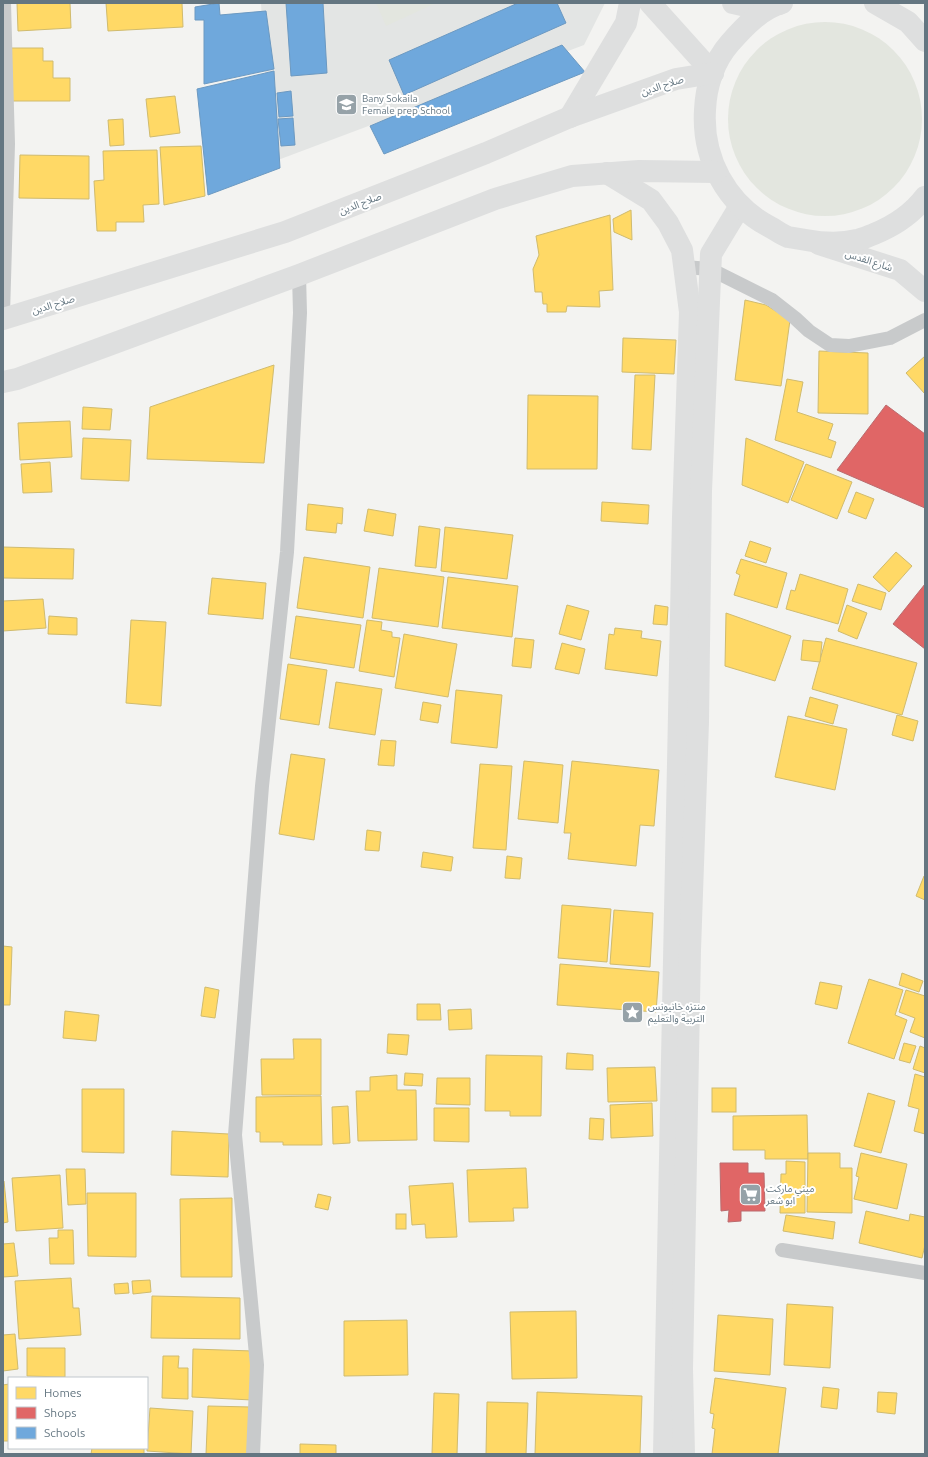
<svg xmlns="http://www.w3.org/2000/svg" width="928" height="1457" font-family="Ubuntu,'Noto Sans Arabic',sans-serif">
<rect width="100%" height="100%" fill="#f3f3f1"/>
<!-- built -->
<polygon fill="#e3e5e4" points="261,3 605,3 584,45 270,163"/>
<!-- green -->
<g fill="#e3e6df">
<polygon points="376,3 436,3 386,26"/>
<circle cx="825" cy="119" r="97"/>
</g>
<!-- homes -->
<g fill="#ffd966" stroke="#d0bb6e">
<polygon points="17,3 70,3 71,28 18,31"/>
<polygon points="106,3 182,3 183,27 108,31"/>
<polygon points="11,48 43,48 43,61 53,61 53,78 70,78 70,101 11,101"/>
<polygon points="175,96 180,133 150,137 146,99"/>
<polygon points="123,119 124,145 110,146 108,120"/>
<polygon points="201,146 205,196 164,205 160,147"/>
<polygon points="157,150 159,204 143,205 144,222 116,222 116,231 97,231 94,181 104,180 103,151"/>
<polygon points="20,155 89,156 89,199 19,198"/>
<polygon points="631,210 632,240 614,232 613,219"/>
<polygon points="610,215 613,290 599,291 600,307 567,306 566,312 547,312 547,304 543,304 542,292 535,292 533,269 539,255 536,236"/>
<polygon points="745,300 766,305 790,320 781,386 735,380"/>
<polygon points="623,338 676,340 674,374 622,372"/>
<polygon points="819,351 868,353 868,414 818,413"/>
<polygon points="925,356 925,394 906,373"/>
<polygon points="274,365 264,463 147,459 150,407"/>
<polygon points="635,375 655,375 651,450 632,449"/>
<polygon points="787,379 803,382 797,412 833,424 828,439 836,442 831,458 775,440"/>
<polygon points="528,395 598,396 597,469 527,469"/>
<polygon points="83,407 112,409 110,430 82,429"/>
<polygon points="70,421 72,457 20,460 18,423"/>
<polygon points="83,438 131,440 129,481 81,479"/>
<polygon points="746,438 804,462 788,503 742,485"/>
<polygon points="50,462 52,492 23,493 21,464"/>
<polygon points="806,464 852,482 837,519 791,500"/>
<polygon points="856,492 874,499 866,519 848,512"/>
<polygon points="602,502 649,505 648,524 601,521"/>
<polygon points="308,504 343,508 342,524 337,523 336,533 306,530"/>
<polygon points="368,509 396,514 393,536 364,531"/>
<polygon points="419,526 440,529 436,568 415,566"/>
<polygon points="445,527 513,535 507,579 441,571"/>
<polygon points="750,541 771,548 766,563 745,556"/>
<polygon points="3,547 74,549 73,579 3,578"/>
<polygon points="896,552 912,566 889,592 873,577"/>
<polygon points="304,557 370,567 363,618 297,608"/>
<polygon points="741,559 787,573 777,608 734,595 740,575 736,573"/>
<polygon points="379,568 444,577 438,627 372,618"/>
<polygon points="800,574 848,589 838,624 786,609 791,590 795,591"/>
<polygon points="448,577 518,586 512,637 442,628"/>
<polygon points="212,578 266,583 263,619 208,614"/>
<polygon points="858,584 886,593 881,610 852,601"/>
<polygon points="43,599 46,628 3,631 3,601"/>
<polygon points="567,605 589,611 581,640 559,634"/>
<polygon points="655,605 668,607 667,625 653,624"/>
<polygon points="847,605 867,613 857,639 838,631"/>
<polygon points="726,613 791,636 775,681 725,666"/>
<polygon points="49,616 77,618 77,635 48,634"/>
<polygon points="296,616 361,625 354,668 290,658"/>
<polygon points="131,620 166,622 161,706 126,703"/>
<polygon points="367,620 382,622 381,630 392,632 392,637 400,638 394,677 359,671"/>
<polygon points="615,628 642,631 641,638 661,641 657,676 605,669 609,634 614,635"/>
<polygon points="404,634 457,644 448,697 395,688"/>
<polygon points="515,638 534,640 531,668 512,666"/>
<polygon points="826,638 917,663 902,715 812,689"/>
<polygon points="803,640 822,642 820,662 801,660"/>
<polygon points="562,643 585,649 579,674 555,669"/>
<polygon points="288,664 327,670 319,725 280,719"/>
<polygon points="336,682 382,689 375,735 329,728"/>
<polygon points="456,690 502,695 497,748 451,743"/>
<polygon points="810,697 838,705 833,724 805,716"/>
<polygon points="423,702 441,705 438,723 420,720"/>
<polygon points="897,715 918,721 913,741 892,735"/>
<polygon points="788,716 847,729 835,790 775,777"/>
<polygon points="381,740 396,741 394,766 378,765"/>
<polygon points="291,754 325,759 314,840 279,834"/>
<polygon points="524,761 563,765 558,823 518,819"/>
<polygon points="572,761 659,770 654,826 640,825 636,866 568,859 571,833 564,833"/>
<polygon points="480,764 512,766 506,850 473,848"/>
<polygon points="367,830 381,832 379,851 365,850"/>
<polygon points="423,852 453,857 451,871 421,867"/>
<polygon points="507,856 522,858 520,879 505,878"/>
<polygon points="924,876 925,877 925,900 916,896"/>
<polygon points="562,905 611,909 607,962 558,958"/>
<polygon points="614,910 653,913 650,967 610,964"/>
<polygon points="3,946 12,947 10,1005 3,1005"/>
<polygon points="560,964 659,972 656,1012 557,1005"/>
<polygon points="902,973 923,981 919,992 899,985"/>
<polygon points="869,979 903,990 895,1015 907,1020 894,1059 848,1043"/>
<polygon points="820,982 842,986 837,1009 815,1004"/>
<polygon points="205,987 219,990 215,1018 201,1016"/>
<polygon points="906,990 925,996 925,1038 910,1032 915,1018 899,1012"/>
<polygon points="417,1004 440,1004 441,1020 417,1020"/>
<polygon points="471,1009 472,1029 449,1030 448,1010"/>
<polygon points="65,1011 99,1015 96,1041 63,1038"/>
<polygon points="388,1034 409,1035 407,1055 387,1053"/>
<polygon points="293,1039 321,1039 321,1095 262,1095 261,1059 294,1059"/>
<polygon points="904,1043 916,1046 910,1063 899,1060"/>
<polygon points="920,1046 925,1048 925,1073 913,1069"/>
<polygon points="567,1053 593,1055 593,1070 566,1069"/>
<polygon points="486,1055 542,1056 541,1116 510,1116 510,1111 485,1111"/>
<polygon points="655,1067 657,1101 608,1102 607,1068"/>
<polygon points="405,1073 423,1074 422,1086 404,1085"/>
<polygon points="915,1074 925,1077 925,1134 914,1131 919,1109 908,1106"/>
<polygon points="397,1075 397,1090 416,1090 417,1140 358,1141 356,1091 370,1091 370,1077"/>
<polygon points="437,1078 470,1078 470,1105 436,1104"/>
<rect x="712" y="1088" width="24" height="24"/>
<polygon points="82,1089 124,1089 124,1153 82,1152"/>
<polygon points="868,1093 895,1101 881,1153 854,1146"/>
<polygon points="321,1096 322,1145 283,1145 283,1142 260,1142 260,1132 256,1132 256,1097"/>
<polygon points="652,1103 653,1136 611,1138 610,1105"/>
<polygon points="348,1106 350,1143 333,1144 332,1107"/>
<polygon points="434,1108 469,1108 469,1142 434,1141"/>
<polygon points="807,1115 808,1159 765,1159 765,1150 733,1150 733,1116"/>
<polygon points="590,1118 604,1119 603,1140 589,1139"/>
<polygon points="172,1131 229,1134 228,1177 171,1175"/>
<polygon points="808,1153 840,1153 840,1168 852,1168 852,1213 807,1212"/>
<polygon points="861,1153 907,1164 897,1209 854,1199 859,1177 856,1176"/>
<polygon points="786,1161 805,1162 805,1213 780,1213 781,1174 786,1174"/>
<polygon points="526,1168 528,1208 513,1208 514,1221 469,1222 467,1170"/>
<polygon points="66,1169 85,1169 86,1204 68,1205"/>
<polygon points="60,1175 63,1228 16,1231 12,1178"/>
<polygon points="3,1181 4,1181 8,1222 3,1223"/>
<polygon points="453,1183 457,1237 426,1238 425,1224 412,1225 409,1186"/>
<polygon points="87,1193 136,1193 136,1257 88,1256"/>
<polygon points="318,1194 331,1197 328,1210 315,1207"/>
<polygon points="232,1198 232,1277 181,1277 180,1199"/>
<polygon points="866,1211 909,1221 910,1214 925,1217 925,1245 922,1258 859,1243"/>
<rect x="396" y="1214" width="10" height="15"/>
<polygon points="786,1215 835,1222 833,1239 783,1231"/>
<polygon points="58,1230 73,1230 74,1264 50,1264 49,1238 58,1238"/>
<polygon points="14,1243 18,1276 3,1277 3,1244"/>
<polygon points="71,1278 73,1308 79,1308 81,1335 19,1339 15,1281"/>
<polygon points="150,1280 151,1292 133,1294 132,1281"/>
<polygon points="128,1283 129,1293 115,1294 114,1284"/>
<polygon points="152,1296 240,1298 240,1339 151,1338"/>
<polygon points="787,1304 833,1307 830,1368 784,1365"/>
<polygon points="576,1311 577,1378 512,1379 510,1312"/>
<polygon points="718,1315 773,1319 770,1375 714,1371"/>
<polygon points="407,1320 408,1375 344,1376 344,1321"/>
<polygon points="15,1334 18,1369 3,1371 3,1335"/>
<polygon points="27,1348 65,1348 65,1377 27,1376"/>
<polygon points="193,1349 253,1351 252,1400 192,1397"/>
<polygon points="163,1356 179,1356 178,1368 188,1368 188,1399 162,1398"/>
<polygon points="715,1378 786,1388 778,1454 712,1454 715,1429 712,1428 714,1414 710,1413"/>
<polygon points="9,1384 9,1441 3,1441 3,1385"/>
<polygon points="823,1387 839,1389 837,1409 821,1407"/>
<polygon points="537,1392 642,1396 640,1454 535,1454"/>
<polygon points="878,1392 897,1393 895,1414 877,1412"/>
<polygon points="434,1393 459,1394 457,1454 432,1454"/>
<polygon points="487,1402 528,1403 526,1454 486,1454"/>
<polygon points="208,1406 251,1407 249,1454 206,1454"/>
<polygon points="150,1408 193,1411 191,1454 147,1451"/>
<polygon points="300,1444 336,1445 336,1454 300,1454"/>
<polygon points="92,1448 144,1448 144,1454 91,1454"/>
</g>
<!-- shops -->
<g fill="#e06666" stroke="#bb6b6e">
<polygon points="886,405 925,434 925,508 837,470"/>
<polygon points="925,584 925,649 893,624"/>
<polygon points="720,1163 748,1163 748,1173 764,1173 765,1211 741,1211 741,1221 728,1222 729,1210 721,1211"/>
</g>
<!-- schools -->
<g fill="#6fa8dc" stroke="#6c99c1">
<polygon points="219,3 220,15 266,11 274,69 204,84 204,20 195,20 195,7"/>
<polygon points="286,3 323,3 327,73 291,76"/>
<polygon points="518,3 557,3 566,23 404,95 389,60"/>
<polygon points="562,45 585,72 384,154 370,126"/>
<polygon points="274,71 280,168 208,195 197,89"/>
<polygon points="291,91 293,116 279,117 277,93"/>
<polygon points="293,118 295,145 281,146 278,119"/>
</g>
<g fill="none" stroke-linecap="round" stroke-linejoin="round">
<!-- service -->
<g stroke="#c8cacb" stroke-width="14">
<polyline points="684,267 710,269 772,300 795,318 809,331 830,345 849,346 890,338 925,320"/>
<polyline points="3,314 8,144 4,3"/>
<polyline points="782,1250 925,1273"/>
<polyline points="253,1454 257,1365 235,1135 262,786 287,552 300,313 299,275"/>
</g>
<!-- secondary -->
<g stroke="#dedfdf" stroke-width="22">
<polyline points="650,3 713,73"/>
<polyline points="733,3 742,5 779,4"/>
<polyline points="570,117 626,23 630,3"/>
<polyline points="607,173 651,200 668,223 682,250 690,312 683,517 664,1454"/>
<polyline points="819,244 900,270 925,291"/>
<polyline points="684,1454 682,1369 690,950 698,722 701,491 711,254 740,206"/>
</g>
<!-- trunk -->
<g stroke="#dedfdf" stroke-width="22">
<path d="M 782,3 C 761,9 744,27 730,43 C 714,61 706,86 705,110 C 702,158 726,204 770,227 C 776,230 782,235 788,237 C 794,238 800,239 806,240 C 822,243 841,244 857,240 C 863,239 869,236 874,234 C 894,226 912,214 925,197"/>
<polyline points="875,3 908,22 925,41"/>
<polyline points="3,319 285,232 486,153 570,117 676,79 713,73"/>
<polyline points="3,382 17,379 299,275 495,199 572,176 639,171 716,172"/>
</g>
</g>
<!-- icons -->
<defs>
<symbol id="school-square" viewBox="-11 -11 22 22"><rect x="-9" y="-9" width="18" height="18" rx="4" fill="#96a2a8" stroke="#fff"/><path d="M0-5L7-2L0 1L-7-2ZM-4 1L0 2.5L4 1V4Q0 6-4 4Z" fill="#fff"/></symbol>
<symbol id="sight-square" viewBox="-11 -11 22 22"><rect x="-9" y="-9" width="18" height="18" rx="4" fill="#96a2a8" stroke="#fff"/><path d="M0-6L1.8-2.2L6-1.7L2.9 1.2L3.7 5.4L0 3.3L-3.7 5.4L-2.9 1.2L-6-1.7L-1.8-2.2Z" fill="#fff"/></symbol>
<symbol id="supermarket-square" viewBox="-11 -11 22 22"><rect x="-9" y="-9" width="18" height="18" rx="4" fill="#96a2a8" stroke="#fff"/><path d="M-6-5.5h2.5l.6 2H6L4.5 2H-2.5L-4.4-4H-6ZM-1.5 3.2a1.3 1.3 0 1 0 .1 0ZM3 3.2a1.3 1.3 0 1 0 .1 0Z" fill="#fff"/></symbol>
</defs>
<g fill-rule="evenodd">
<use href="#school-square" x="334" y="92" width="25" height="25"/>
<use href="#sight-square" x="620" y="1000" width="25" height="25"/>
<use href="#supermarket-square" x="738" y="1182" width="25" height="25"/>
</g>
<g text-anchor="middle" stroke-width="4" stroke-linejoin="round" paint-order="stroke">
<!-- street labels -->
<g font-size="10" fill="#647681" stroke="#fff">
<text transform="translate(662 85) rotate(-18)" y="4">صلاح الدين</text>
<text transform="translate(360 203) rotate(-21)" y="4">صلاح الدين</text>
<text transform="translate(869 260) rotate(18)" y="4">شارع القدس</text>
<text transform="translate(53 304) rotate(-17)" y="4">صلاح الدين</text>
</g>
<!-- poi labels -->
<g font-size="10" fill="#647681" stroke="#fff" text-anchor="start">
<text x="362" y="102">Bany Sokaila<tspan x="362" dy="12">Female prep School</tspan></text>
<text x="648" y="1010">منتزه خانيونس<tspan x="648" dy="12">التربية والتعليم</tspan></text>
<text x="766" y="1192">ميني ماركت<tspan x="766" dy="12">ابو شعر</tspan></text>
</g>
</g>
<!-- border -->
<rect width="928" height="1457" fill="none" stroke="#647681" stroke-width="8"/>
<!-- legend -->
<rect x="8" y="1377" width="140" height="72" fill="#ffffff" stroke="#c1c8cd"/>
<rect x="16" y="1387" width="20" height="12" fill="#ffd966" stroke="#c1c8cd"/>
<text x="44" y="1397" font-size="12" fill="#647681">Homes</text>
<rect x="16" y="1407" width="20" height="12" fill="#e06666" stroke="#c1c8cd"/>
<text x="44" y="1417" font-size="12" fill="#647681">Shops</text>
<rect x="16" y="1427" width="20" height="12" fill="#6fa8dc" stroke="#c1c8cd"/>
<text x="44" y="1437" font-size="12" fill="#647681">Schools</text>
</svg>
